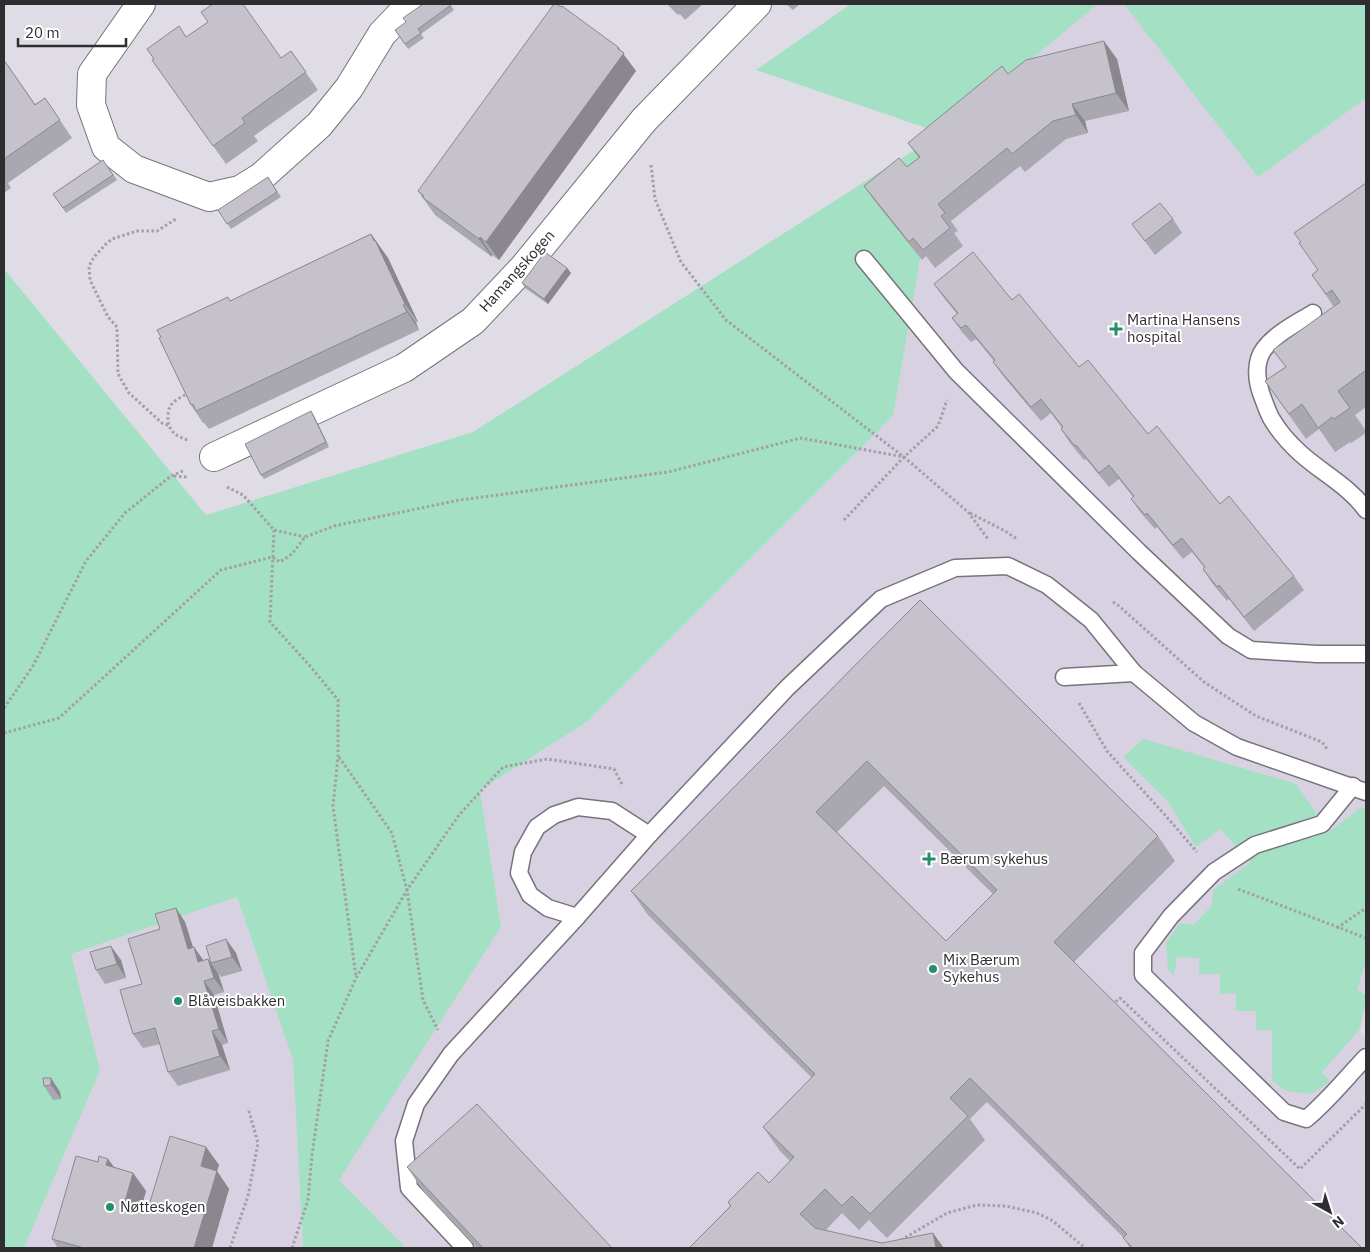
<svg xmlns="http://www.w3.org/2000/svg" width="1370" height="1252" font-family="'IBM Plex Sans',sans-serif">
<rect width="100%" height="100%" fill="#e0dce6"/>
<!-- built -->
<g fill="#d8d1e2">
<polygon points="1098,4 1124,4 1258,176 1366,98 1366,973 1364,992 1366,994 1366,1008 1360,1032 1366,1037 1366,1248 406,1248 339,1180 368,1061 501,927 480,790 588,721 893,416 942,133"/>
<polygon points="237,897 293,1060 303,1248 24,1248 100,1070 71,954"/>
</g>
<!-- green -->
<g fill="#a3e0c4">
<polygon points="851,4 1098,4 942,133 893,416 588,721 480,790 501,927 339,1180 406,1248 303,1248 293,1060 237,897 71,954 100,1070 24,1248 4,1248 4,269 206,515 473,432 941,133 756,70"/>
<polygon points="1124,4 1366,4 1366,98 1258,177"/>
<polygon points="1144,739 1296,784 1329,832 1360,808 1366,808 1366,965 1364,966 1357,990 1366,995 1366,999 1359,1030 1322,1072 1330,1082 1311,1094 1287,1091 1272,1081 1272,1031 1256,1030 1256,1011 1236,1011 1236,993 1220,994 1220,974 1199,974 1199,958 1177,957 1174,975 1168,970 1166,943 1180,923 1194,925 1212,905 1213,890 1251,862 1220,829 1196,847 1168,802 1123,757"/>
</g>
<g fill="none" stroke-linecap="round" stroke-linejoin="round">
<defs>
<g id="lane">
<polyline points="864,259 956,371 1139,552 1228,636 1251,650 1317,654 1366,654"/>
<path d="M 1313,313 C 1297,323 1276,333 1264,349 C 1255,361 1256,379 1261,393 C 1264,401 1267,410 1271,418 C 1278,430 1289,443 1300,453 C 1322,473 1349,486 1366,510"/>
<polyline points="1064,677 1134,673"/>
<path d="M 1353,786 L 1322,824 L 1255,845 L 1214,872 L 1171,916 L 1143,953 L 1143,975 L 1284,1112 L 1306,1119 C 1328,1101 1346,1078 1366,1057"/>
<polyline points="577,917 548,908 530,895 519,873 523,852 537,827 554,815 578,807 612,811 649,835"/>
<polyline points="465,1248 409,1188 404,1141 416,1104 451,1054 577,917 649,835 787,688 881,599 955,568 1008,566 1047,585 1091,620 1134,673 1194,723 1237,747 1366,792"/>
</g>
<g id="street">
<polyline points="141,4 92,74 91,105 106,147 134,169 209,197 240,190 261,177 319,125 349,88 382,34 402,13 414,4"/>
<polyline points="214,457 404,368 473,321 524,267 644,120 757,4"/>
</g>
</defs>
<!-- lane casing -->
<use href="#lane" stroke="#77737c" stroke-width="19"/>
<!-- street casing -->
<use href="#street" stroke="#77737c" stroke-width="30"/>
<!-- path -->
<g stroke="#a29fa6" stroke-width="3" stroke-dasharray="2.5 2.5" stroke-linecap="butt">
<polyline points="651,165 655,199 681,262 726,320 904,457 968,512 988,539"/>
<path d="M 185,395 C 181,397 175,400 172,404 C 168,408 168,414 168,419 C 168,431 177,437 188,440"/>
<polyline points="168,425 162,423 129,393 118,374 117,327 108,317 90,280 89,266 94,257 106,244 112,239 137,231 157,231 176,219"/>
<polyline points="174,476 187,477"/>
<polyline points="227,487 243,495 274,530 305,537"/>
<polyline points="970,513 1005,531 1017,539"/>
<polyline points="844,520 904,457 938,426 947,400"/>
<polyline points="274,530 270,622 310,666 338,700 338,756 333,806 356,977"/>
<polyline points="1113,602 1119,606 1204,682 1256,716 1322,742 1327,749"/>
<polyline points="1079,703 1107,751 1165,815 1197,852"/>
<polyline points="4,708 33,666 86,561 125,513 171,476 185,470"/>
<polyline points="4,733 59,718 221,570 272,557 280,562 292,554 305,537 334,526 460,500 668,472 801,438 904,457"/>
<polyline points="339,757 392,833 407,890 423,1000 438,1030"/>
<polyline points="1238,889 1366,938"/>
<polyline points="1337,928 1366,908"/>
<polyline points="1112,1005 1120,998 1300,1169 1366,1104"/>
<polyline points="901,1240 947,1213 977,1205 1006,1206 1037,1213 1053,1221 1085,1248"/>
<polyline points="230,1248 248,1196 258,1143 248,1108"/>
<polyline points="292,1248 308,1200 312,1155 328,1041 356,978 407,890 459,815 503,767 547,759 614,769 623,786"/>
</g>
<!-- lane -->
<use href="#lane" stroke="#fff" stroke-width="16"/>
<!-- street -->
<use href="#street" stroke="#fff" stroke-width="28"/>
</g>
<!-- wall -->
<g fill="#a9a7af" fill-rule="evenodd">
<polygon points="450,4 454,10 421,34 424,38 408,49 395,30"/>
<polygon points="667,4 703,4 685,20 680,14 678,15"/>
<polygon points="786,4 800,4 793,10"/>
<polygon points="186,37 281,58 291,51 318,90 254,136 258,141 226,164 152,60"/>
<polygon points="618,47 636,71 499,260 492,255 492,257 435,215 418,191"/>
<polygon points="1117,59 1129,111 1085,121 1088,133 1066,139 1025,172 1020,166 951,221 958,231 954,233 963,246 935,268 926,256 922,260 877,204 864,186 907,167 919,158 908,143 1008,74"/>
<polygon points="4,60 35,104 45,98 72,138 8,183 11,188 4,193"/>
<polygon points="103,160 117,180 66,213 53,194"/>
<polygon points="268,177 281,197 231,229 218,210"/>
<polygon points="1366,183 1366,407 1355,415 1366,431 1366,433 1351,443 1350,442 1335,452 1319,429 1306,439 1265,381 1285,367 1334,307 1312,275 1318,270 1301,242"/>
<polygon points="1173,219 1182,233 1155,255 1132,224"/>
<polygon points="371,234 388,258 418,322 416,323 419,330 209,429 204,423 203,423 191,405 230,301"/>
<polygon points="567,268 571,273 548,304 525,288 522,283"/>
<polygon points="934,284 1012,300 1079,367 1294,576 1304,590 1254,631 1229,599 1227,601 1212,583 1203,569 1204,567 1192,552 1183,559 1157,527 1155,529 1141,513 1131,499 1133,497 1119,479 1109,487 1086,459 1084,460 1070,443 1061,429 1062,428 1051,413 1041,421 1003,376 993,362 994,361 976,339 971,342 962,332 952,318 957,314 944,298"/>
<polygon points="311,411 314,416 329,447 264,479 261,475"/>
<path d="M 920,600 L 1158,836 L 1175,861 L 1074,962 L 1362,1248 L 1130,1248 L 1123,1237 L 987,1102 L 970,1119 L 985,1140 L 887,1238 L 869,1220 L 859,1230 L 842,1213 L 825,1231 L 882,1243 L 689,1248 L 730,1206 L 728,1202 L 769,1183 L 790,1161 L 780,1151 L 763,1127 L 812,1078 L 648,915 L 631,891 ZM 884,786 L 993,894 L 946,941 L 837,832 Z"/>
<polygon points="176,908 185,922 193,948 194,947 203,961 208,959 218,973 224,992 214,995 228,1043 222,1045 230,1070 178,1086 168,1072 160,1044 143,1048 133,1034 142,984 160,929"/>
<polygon points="226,939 236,953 242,971 221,977 211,963"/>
<polygon points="121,960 126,978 105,984 96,970"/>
<polygon points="43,1078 60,1092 61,1099 53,1100 44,1086"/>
<polygon points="206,1147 219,1165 217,1171 229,1189 212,1248 58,1248 52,1239 98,1162 108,1159 114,1167 133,1173 146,1191 140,1210 147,1212"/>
<polygon points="407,1167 612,1248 477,1248 424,1192"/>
</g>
<!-- shaded-wall -->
<g fill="#8a888e">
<polygon points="1104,41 1117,59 1129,111 1116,93"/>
<polygon points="618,47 636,71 499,260 486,242"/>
<polygon points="1072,104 1085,121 1088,133 1076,115"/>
<polygon points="371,234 388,258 418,322 405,304"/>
<polygon points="480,237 492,255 492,257 479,239"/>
<polygon points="567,268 571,273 548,304 544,299"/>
<polygon points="403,305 416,323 419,330 407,312"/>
<polygon points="311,411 314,416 329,447 326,442"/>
<polygon points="176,908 185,922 198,963 188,949"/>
<polygon points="226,939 236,953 242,971 232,957"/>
<polygon points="111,946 121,960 126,978 117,964"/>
<polygon points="194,947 204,961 198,962"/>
<polygon points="208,959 218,973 224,992 214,978"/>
<polygon points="204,981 214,995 228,1043 219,1029"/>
<polygon points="212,1031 222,1045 230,1070 220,1056"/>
<polygon points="51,1078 60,1092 61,1099 51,1085"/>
<polygon points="206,1147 219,1165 217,1171 229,1189 212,1248 194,1248 201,1166"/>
<polygon points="108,1159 121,1177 106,1165"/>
<polygon points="133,1173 146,1191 137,1223 124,1205"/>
<polygon points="933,1233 944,1248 936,1248"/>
</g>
<!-- building -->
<g fill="#c5c2cb" stroke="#8a888e" fill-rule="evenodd">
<polygon points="213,4 243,4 281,58 291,51 306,72 242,118 245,123 213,146 152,60 154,59 147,49 179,26 186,37 208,22 201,12"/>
<polygon points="423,4 450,4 451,5 418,29 421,33 405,44 395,30 406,22 403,18"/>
<polygon points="554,4 556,4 561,7 562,6 618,47 618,49 624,53 486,242 480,237 479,239 422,197 424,196 418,191"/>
<polygon points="1104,41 1116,93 1072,104 1076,115 1053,121 1012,154 1007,148 938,204 945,213 941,216 950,228 923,250 913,238 909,242 864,186 899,158 907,167 920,157 908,143 1002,66 1008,74 1026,60"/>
<polygon points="4,60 35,105 45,98 60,120 4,159"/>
<polygon points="103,160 113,175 63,208 53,194"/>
<polygon points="268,177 277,192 227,224 218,210"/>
<polygon points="1366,183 1366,370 1338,391 1350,408 1334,419 1332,417 1318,428 1302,404 1289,414 1265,381 1286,367 1273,350 1340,302 1332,290 1326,294 1312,275 1318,270 1299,243 1301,242 1294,233"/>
<polygon points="1160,203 1173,219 1145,241 1132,224"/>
<polygon points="371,234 374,241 375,240 405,304 403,305 407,312 196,411 193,404 191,405 159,338 161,337 157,330 228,297 230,301"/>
<polygon points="545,252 567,268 544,299 522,283"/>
<polygon points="973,252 1012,300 1019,294 1079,367 1088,360 1148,434 1157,426 1220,504 1229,496 1294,576 1244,617 1219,585 1217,587 1203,569 1205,567 1182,538 1173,545 1147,513 1145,515 1131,499 1134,496 1109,465 1099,473 1076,445 1075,446 1061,429 1063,427 1041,399 1031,407 993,362 995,360 966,325 961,328 952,318 958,313 934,284"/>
<polygon points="311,411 326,442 261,475 245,444"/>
<path d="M 920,600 L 1158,836 L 1054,942 L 1362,1248 L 1133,1248 L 1123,1238 L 1127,1234 L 970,1078 L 950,1098 L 968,1116 L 870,1214 L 852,1196 L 842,1206 L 825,1189 L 800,1214 L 815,1228 L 882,1243 L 933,1233 L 936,1248 L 689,1248 L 731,1206 L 728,1202 L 758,1172 L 769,1183 L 794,1157 L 763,1127 L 815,1074 L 631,891 ZM 867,761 L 997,890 L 946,941 L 816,812 Z"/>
<polygon points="176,908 188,949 194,947 198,962 208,959 214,978 204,981 219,1029 212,1031 220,1056 168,1072 155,1028 133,1034 120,990 142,984 128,939 160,929 155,914"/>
<polygon points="226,939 232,957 211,963 206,946"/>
<polygon points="111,946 117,964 96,970 90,952"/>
<polygon points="43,1078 51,1078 51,1085 44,1086"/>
<polygon points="477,1104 612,1248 483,1248 407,1167"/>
<polygon points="170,1136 206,1147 201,1166 217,1171 194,1248 84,1248 52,1239 76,1156 98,1162 99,1156 108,1159 106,1165 133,1173 124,1205 147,1212"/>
</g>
<!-- markers -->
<g fill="#288d69" stroke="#fff" stroke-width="2">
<path d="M1113.5 321.5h5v5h5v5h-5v5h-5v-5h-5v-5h5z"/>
<path d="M926.5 851.5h5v5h5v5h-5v5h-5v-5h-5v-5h5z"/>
<circle cx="933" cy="969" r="5"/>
<circle cx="178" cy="1001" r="5"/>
<circle cx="110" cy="1207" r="5"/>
</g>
<g text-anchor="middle" stroke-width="4" stroke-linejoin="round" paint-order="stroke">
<!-- street labels -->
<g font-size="15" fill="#2e2d30" stroke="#fff">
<text transform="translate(517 271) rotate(-48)" y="5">Hamangskogen</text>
</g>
<!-- poi labels -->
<g font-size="15" fill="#2e2d30" stroke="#fff" text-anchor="start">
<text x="1127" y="325">Martina Hansens<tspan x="1127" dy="17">hospital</tspan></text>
<text x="940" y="864">Bærum sykehus</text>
<text x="943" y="965">Mix Bærum<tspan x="943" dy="17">Sykehus</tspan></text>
<text x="188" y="1006">Blåveisbakken</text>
<text x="120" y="1212">Nøtteskogen</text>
</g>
</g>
<!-- border -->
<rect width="1370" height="1252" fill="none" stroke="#2e2d30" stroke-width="10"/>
<!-- north arrow -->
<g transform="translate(1330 1212) rotate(141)" stroke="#ffffff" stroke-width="4" paint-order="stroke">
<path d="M0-4L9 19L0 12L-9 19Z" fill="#2e2d30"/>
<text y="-8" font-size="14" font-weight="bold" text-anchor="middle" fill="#2e2d30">N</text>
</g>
<!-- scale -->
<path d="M18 38v8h108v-8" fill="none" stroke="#2e2d30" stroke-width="2.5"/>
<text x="25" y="38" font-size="15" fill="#2e2d30" stroke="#ffffff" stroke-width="4" paint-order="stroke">20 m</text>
</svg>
